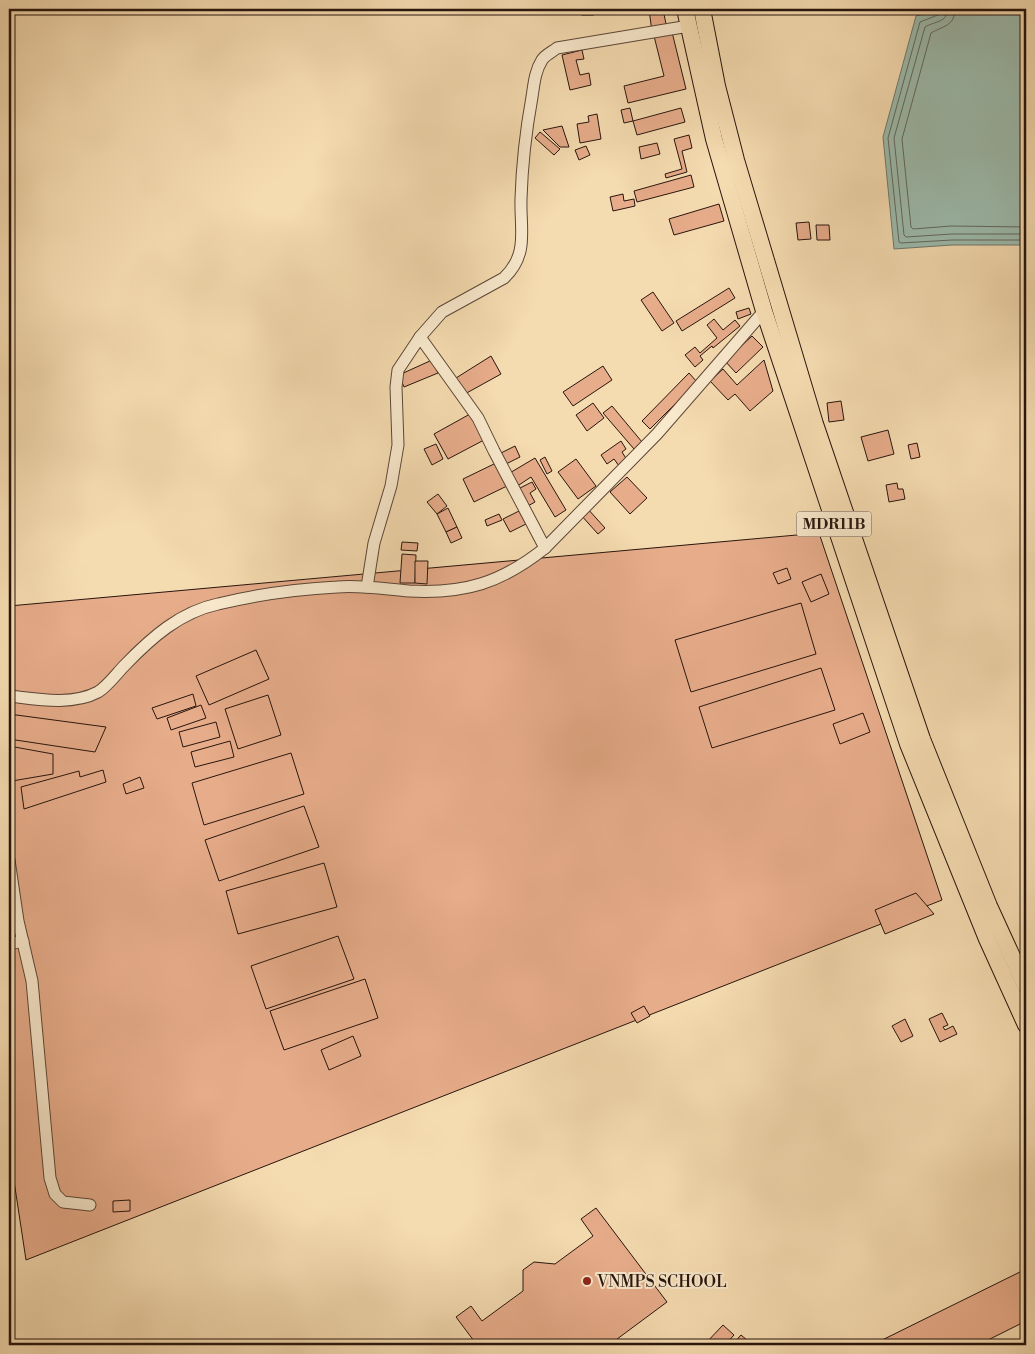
<svg xmlns="http://www.w3.org/2000/svg" width="1035" height="1354" font-family="'Libre Bodoni',serif">
<rect width="100%" height="100%" fill="#f5dbb0"/>
<filter id="stains"><feTurbulence type="fractalNoise" baseFrequency=".004" numOctaves="4"/><feColorMatrix values="0 0 0 0 .2 0 0 0 0 .09 0 0 0 0 .02 0 0 0 .5 -.17"/></filter>
<radialGradient id="worn" r=".72"><stop offset=".6" stop-color="#630" stop-opacity="0"/><stop offset="1" stop-color="#630" stop-opacity=".3"/></radialGradient>
<!-- water -->
<polygon fill="#9cbbad" stroke="#6e796d" points="945,9 1026,9 1026,245 952,245 894,249 883,137 916,16"/>
<g fill="none" stroke-linecap="round" stroke-linejoin="round">
<!-- shore -->
<g stroke="#62685d" stroke-width="1">
<polyline points="941,9 938,15 920,22 888,138 899,242 901,243 952,240 1026,240"/>
<path d="M 948,9 C 947,23 935,21 925,27 L 894,138 L 904,235 L 906,237 L 952,234 L 1026,234"/>
<path d="M 955,9 C 955,26 943,26 931,33 L 902,139 L 911,227 L 913,229 L 951,226 L 1026,227"/>
</g>
</g>
<!-- building -->
<g fill="#e7ac8a" stroke="#28150d">
<rect x="582" y="9" width="11" height="6"/>
<polygon points="649,9 663,9 667,29 652,32"/>
<polygon points="672,32 686,89 628,103 624,86 664,76 654,36"/>
<polygon points="582,50 584,59 576,60 580,75 589,73 591,85 570,90 562,55"/>
<polygon points="630,108 633,121 624,123 621,110"/>
<polygon points="681,108 685,122 637,135 633,121"/>
<polygon points="597,114 601,139 580,143 577,124 589,122 588,116"/>
<polygon points="562,126 569,147 560,147 543,130"/>
<polygon points="540,132 560,149 554,155 535,138"/>
<polygon points="689,135 692,148 682,151 687,172 666,178 665,174 682,169 674,139"/>
<polygon points="657,143 660,154 641,159 639,147"/>
<polygon points="586,146 590,155 579,160 575,150"/>
<polygon points="691,175 694,187 637,202 634,191"/>
<polygon points="623,194 624,201 634,199 635,206 613,211 610,197"/>
<polygon points="719,204 724,221 674,235 669,219"/>
<polygon points="809,222 811,239 798,240 796,223"/>
<polygon points="816,225 829,225 830,240 817,240"/>
<polygon points="729,288 735,298 682,331 676,321"/>
<polygon points="653,292 674,323 662,331 641,300"/>
<polygon points="749,308 751,314 738,319 736,312"/>
<polygon points="714,319 723,330 735,320 740,326 713,348 712,346 700,356 703,360 695,367 685,355 695,347 700,353 717,338 707,325"/>
<polygon points="752,336 763,347 736,373 725,361"/>
<polygon points="491,356 501,374 463,395 456,378"/>
<polygon points="432,360 438,373 404,387 399,375"/>
<polygon points="764,360 773,391 750,411 735,394 728,400 710,381 723,369 737,385"/>
<polygon points="603,366 612,380 573,406 563,392"/>
<polygon points="689,373 697,382 650,429 642,421"/>
<polygon points="841,401 844,420 829,422 827,403"/>
<polygon points="593,403 604,418 587,431 576,415"/>
<polygon points="612,406 642,442 634,449 603,413"/>
<polygon points="470,414 484,440 448,459 434,434"/>
<polygon points="888,430 894,454 868,461 861,437"/>
<polygon points="621,441 626,449 622,452 627,460 619,466 614,459 607,464 601,455"/>
<polygon points="917,443 920,457 911,459 908,445"/>
<polygon points="436,444 443,459 432,465 424,449"/>
<polygon points="515,446 520,457 504,465 499,454"/>
<polygon points="545,457 552,471 547,474 540,460"/>
<polygon points="535,458 566,510 555,517 531,477 516,487 508,474"/>
<polygon points="576,459 596,486 578,499 558,472"/>
<polygon points="496,463 507,486 474,502 463,479"/>
<polygon points="627,477 647,498 630,514 610,492"/>
<polygon points="532,482 536,489 530,493 535,502 526,507 516,490"/>
<polygon points="897,483 898,489 903,489 905,499 889,502 886,485"/>
<polygon points="438,494 447,506 437,514 427,502"/>
<polygon points="448,508 457,527 446,532 437,514"/>
<polygon points="587,508 605,528 598,534 580,514"/>
<polygon points="519,511 526,524 510,532 503,519"/>
<polygon points="499,514 502,520 487,526 485,520"/>
<polygon points="457,527 462,538 451,543 446,532"/>
<polygon points="819,533 942,900 26,1260 9,1148 9,606"/>
<polygon points="402,542 418,543 417,551 401,550"/>
<polygon points="402,554 416,555 415,583 400,583"/>
<polygon points="415,561 428,561 427,584 415,583"/>
<polygon points="787,568 791,579 778,584 773,573"/>
<polygon points="821,574 829,594 811,602 802,582"/>
<polygon points="801,603 816,654 691,692 675,640"/>
<polygon points="256,650 269,679 209,705 196,676"/>
<polygon points="821,668 835,710 712,748 699,707"/>
<polygon points="193,694 196,706 157,719 152,708"/>
<polygon points="268,695 281,735 238,749 225,709"/>
<polygon points="201,705 206,718 171,730 167,718"/>
<polygon points="863,713 870,732 840,744 833,724"/>
<polygon points="9,714 106,727 95,752 9,739"/>
<polygon points="216,722 220,737 183,747 179,732"/>
<polygon points="230,741 234,757 195,767 191,752"/>
<polygon points="9,746 53,754 53,774 12,781 9,762"/>
<polygon points="291,753 304,794 204,825 192,783"/>
<polygon points="103,770 106,782 24,809 21,787 79,771 80,777"/>
<polygon points="140,777 144,788 126,794 123,784"/>
<polygon points="304,806 319,847 219,881 205,840"/>
<polygon points="324,863 337,907 238,934 226,891"/>
<polygon points="916,893 934,914 885,934 875,910"/>
<polygon points="338,936 354,979 266,1009 251,966"/>
<polygon points="365,979 378,1018 284,1050 270,1011"/>
<polygon points="644,1006 650,1016 637,1023 631,1013"/>
<polygon points="942,1013 948,1025 943,1027 945,1030 953,1026 957,1034 940,1042 929,1019"/>
<polygon points="905,1019 913,1036 901,1042 892,1026"/>
<polygon points="353,1036 361,1056 329,1070 321,1050"/>
<polygon points="130,1200 130,1211 113,1212 113,1201"/>
<polygon points="596,1208 667,1302 609,1345 477,1345 456,1317 471,1306 482,1321 523,1291 523,1270 534,1262 555,1264 593,1236 581,1219"/>
<polygon points="1026,1269 1026,1321 978,1345 872,1345"/>
<polygon points="723,1325 734,1335 725,1345 706,1345 705,1344"/>
<polygon points="741,1335 753,1345 732,1345"/>
</g>
<g fill="none" stroke-linecap="round" stroke-linejoin="round">
<defs>
<g id="minor">
<polyline points="420,337 478,418 494,451 545,548"/>
<path d="M 367,587 L 374,543 L 391,486 L 398,445 L 396,387 L 398,370 L 420,337 L 442,312 L 504,278 C 529,254 520,230 521,199 C 522,165 526,130 532,97 C 534,84 535,71 542,60 C 545,55 552,52 557,48 L 689,26"/>
<path d="M 9,696 C 36,699 72,706 98,692 C 108,686 117,673 125,665 C 151,638 180,612 218,604 C 255,595 299,589 337,587 C 361,585 385,589 409,591 C 465,594 501,583 545,548 L 657,434 L 764,311"/>
<polyline points="9,860 18,921 32,981 50,1178 55,1194 63,1202 90,1205"/>
<polyline points="9,944 23,941"/>
</g>
<g id="primary">
<polyline points="685,9 714,139 764,311 908,744 987,939 1026,1025"/>
<polyline points="702,9 717,86 736,160 815,424 922,739 989,906 1026,987"/>
</g>
</defs>
<!-- minor casing -->
<use href="#minor" stroke="#5b4636" stroke-width="13"/>
<!-- primary casing -->
<use href="#primary" stroke="#28150d" stroke-width="18"/>
<!-- minor -->
<use href="#minor" stroke="#f8e8cc" stroke-width="11"/>
<!-- primary -->
<use href="#primary" stroke="#f5dbb0" stroke-width="16"/>
</g>
<!-- markers -->
<circle fill="#8f2418" stroke="#f8e8cc" stroke-width="2" cx="587" cy="1281" r="5"/>
<g text-anchor="middle" stroke-width="4" stroke-linejoin="round" paint-order="stroke">
<!-- shield labels -->
<rect fill="#f8e8cc" stroke="#665446" stroke-width="1" x="796.5" y="511.5" width="75" height="25" rx="4"/>
<g font-size="15" font-weight="bold" fill="#28150d">
<text x="834" y="529">MDR11B</text>
</g>
<!-- poi labels -->
<g font-size="16" fill="#28150d" stroke="#f8e8cc" text-anchor="start">
<text x="597" y="1287">VNMPS SCHOOL</text>
</g>
</g>
<!-- margin -->
<rect width="1035" height="1354" fill="none" stroke="#f5dbb0" stroke-width="30"/>
<rect x="10" y="10" width="1015" height="1334" fill="none" stroke="#28150d" stroke-width="2.5"/>
<rect x="15" y="15" width="1005" height="1324" fill="none" stroke="#28150d"/>
<rect width="100%" height="100%" filter="url(#stains)"/>
<rect width="100%" height="100%" fill="url(#worn)"/>
</svg>
